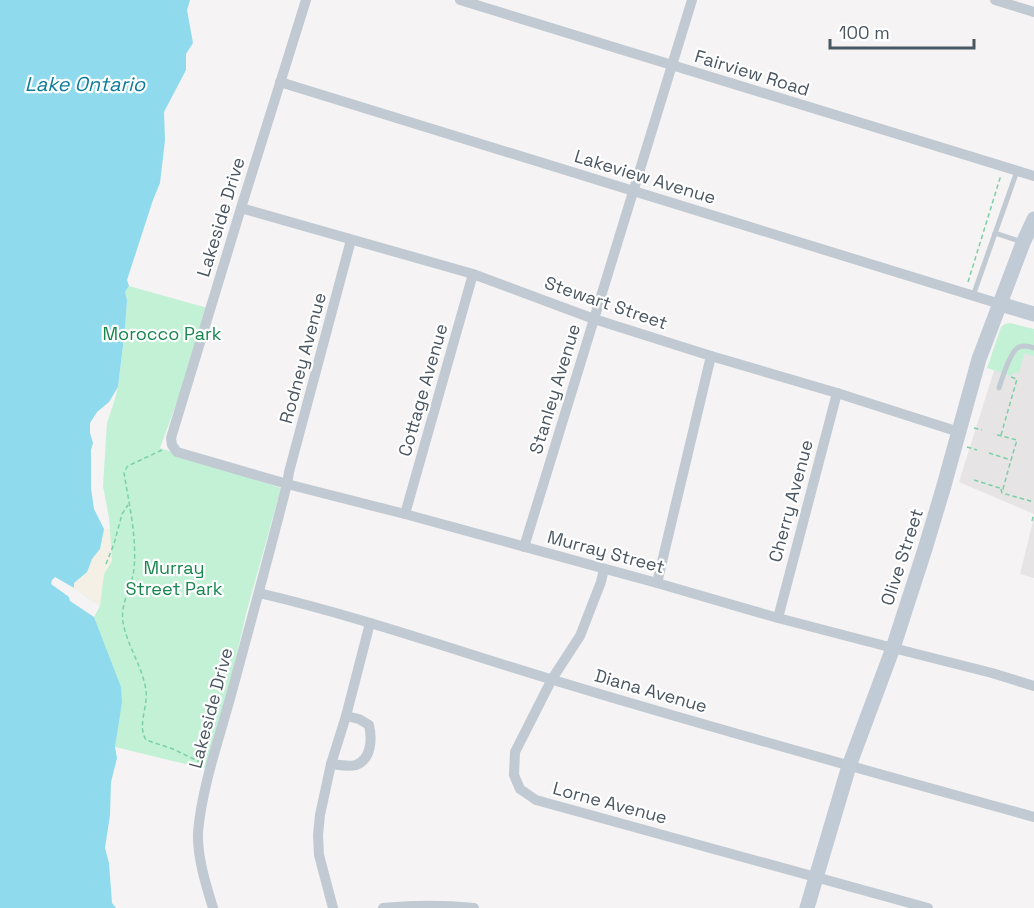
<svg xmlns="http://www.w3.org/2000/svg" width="1034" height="908" font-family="'Space Grotesk',sans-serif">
<rect width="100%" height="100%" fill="#f5f3f3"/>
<!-- education -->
<g fill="#e6e4e5">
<polygon points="1008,326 1034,335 1034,514 959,482"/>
<polygon points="1034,517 1034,578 1020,574"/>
</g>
<!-- green -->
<g fill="#c3f1d5">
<polygon points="129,286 211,309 160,448 281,488 247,610 210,770 115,747 117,732 102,642 94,617 100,606 74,588 100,549 104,529 110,530 109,518 103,486 107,423 114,402 118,387 125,329 127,300 125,292"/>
<polygon points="1010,323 1034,329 1034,356 1024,354 1019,373 1015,372 1011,376 987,368 1001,327 1005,324"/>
</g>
<!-- sand -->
<polygon fill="#f5f0e5" points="104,529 110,530 112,561 104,574 100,606 74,588 74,583 87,572 92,559 100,549"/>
<!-- water -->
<polygon fill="#90daee" points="0,0 190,0 187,10 193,43 186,54 186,70 164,112 165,140 160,183 153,200 127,280 129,286 125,292 127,300 125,329 118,387 109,402 97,412 90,423 90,433 93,443 91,450 91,488 94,509 104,529 100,549 92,559 87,572 74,583 74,588 55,577 52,580 51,584 69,597 70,601 94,617 121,687 122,702 115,747 117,758 111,782 110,815 105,848 109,863 112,903 116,908 0,908"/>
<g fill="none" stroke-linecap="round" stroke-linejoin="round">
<!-- path -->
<g stroke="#7ad0a6" stroke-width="1.5" stroke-dasharray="4.5 3" stroke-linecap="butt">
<polyline points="968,282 1001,175"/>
<polyline points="974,428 982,430"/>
<polyline points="1001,435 1017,379 1011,377"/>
<polyline points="967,447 977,450"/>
<path d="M 162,450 L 130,465 L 127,467 L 124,473 C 129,504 137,537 134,569 C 132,587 120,603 123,622 C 127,646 143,667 146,691 C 148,707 137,726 146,740 L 173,749 L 202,763"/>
<polyline points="989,453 1011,460 1017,440 994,434"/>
<polyline points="974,480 1003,489 1011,460"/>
<polyline points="1001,489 1002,493 1034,502"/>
<polyline points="1032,521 1034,514"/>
<polyline points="106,564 114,544 122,514 128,505"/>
</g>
<!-- lane -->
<g stroke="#c1cad2" stroke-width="5">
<polyline points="995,233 1022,242"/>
<polyline points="973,296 1017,171"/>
<path d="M 999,388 C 1002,379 1010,351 1019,347 C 1024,345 1029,346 1034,348"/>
</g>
<!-- street -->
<g stroke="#c1cad2" stroke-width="10">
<polyline points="306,0 241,208 171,438 172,445 177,452 287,484 405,514 657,583 778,618 893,648 992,673 1034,686"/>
<polyline points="460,0 1034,176"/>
<polyline points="995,0 1034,12"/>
<polyline points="280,82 1000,304"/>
<polyline points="241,208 473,274 594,319 711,356 837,393 959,432"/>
<polyline points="405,514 473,274"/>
<polyline points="524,547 692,0"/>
<polyline points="604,569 601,582 580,636 552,679 515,752 514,775 520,789 536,800 928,908"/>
<polyline points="657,583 711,356"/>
<path d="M 259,593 C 358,616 454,650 550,679 C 711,728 872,772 1034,817"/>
<polyline points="778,618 837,393"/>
<path d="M 331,764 C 339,765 349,767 356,765 C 372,759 372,738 369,725 L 359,719 L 346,716"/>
<path d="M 213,908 C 206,885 197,857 198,832 C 202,787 219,739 231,695 C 250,625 269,555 287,484 L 289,472 L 351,240"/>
<polyline points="333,908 319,855 318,835 320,815 331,764 346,716 370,623"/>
<path d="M 383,908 C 415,905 443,905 474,908"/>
</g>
<!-- secondary -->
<g stroke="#c1cbd6" stroke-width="15">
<polyline points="1000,304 1034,314"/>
<polyline points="807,908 849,766 893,648 925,549 943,489 979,359 1023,243 1034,219"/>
</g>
</g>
<g text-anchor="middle" stroke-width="4.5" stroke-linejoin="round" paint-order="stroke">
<!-- street labels -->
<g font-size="18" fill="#4a5661" stroke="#fff">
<text transform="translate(752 73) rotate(17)" y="6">Fairview Road</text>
<text transform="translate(645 177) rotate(17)" y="6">Lakeview Avenue</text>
<text transform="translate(221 217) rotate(-73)" y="6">Lakeside Drive</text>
<text transform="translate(606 303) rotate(19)" y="6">Stewart Street</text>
<text transform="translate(303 358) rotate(-75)" y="6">Rodney Avenue</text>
<text transform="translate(555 389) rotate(-73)" y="6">Stanley Avenue</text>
<text transform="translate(423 390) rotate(-74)" y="6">Cottage Avenue</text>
<text transform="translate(791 501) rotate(-75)" y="6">Cherry Avenue</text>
<text transform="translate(606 552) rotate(15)" y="6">Murray Street</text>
<text transform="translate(902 557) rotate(-72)" y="6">Olive Street</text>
<text transform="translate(651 691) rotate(16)" y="6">Diana Avenue</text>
<text transform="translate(211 708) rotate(-75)" y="6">Lakeside Drive</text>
<text transform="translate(610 803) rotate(15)" y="6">Lorne Avenue</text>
</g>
<!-- park labels -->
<g font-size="18" fill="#17864f" stroke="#fff">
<text x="162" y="340">Morocco Park</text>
<text x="174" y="574">Murray<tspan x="174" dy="21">Street Park</tspan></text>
</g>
<!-- water labels -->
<g font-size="20" font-style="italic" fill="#0c7c9b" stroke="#fff">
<text x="85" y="91">Lake Ontario</text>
</g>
</g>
<!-- scale -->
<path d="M830 39v9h144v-9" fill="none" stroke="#4a5661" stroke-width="3"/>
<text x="839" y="39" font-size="18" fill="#4a5661" stroke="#ffffff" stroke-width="4.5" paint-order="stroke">100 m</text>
</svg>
